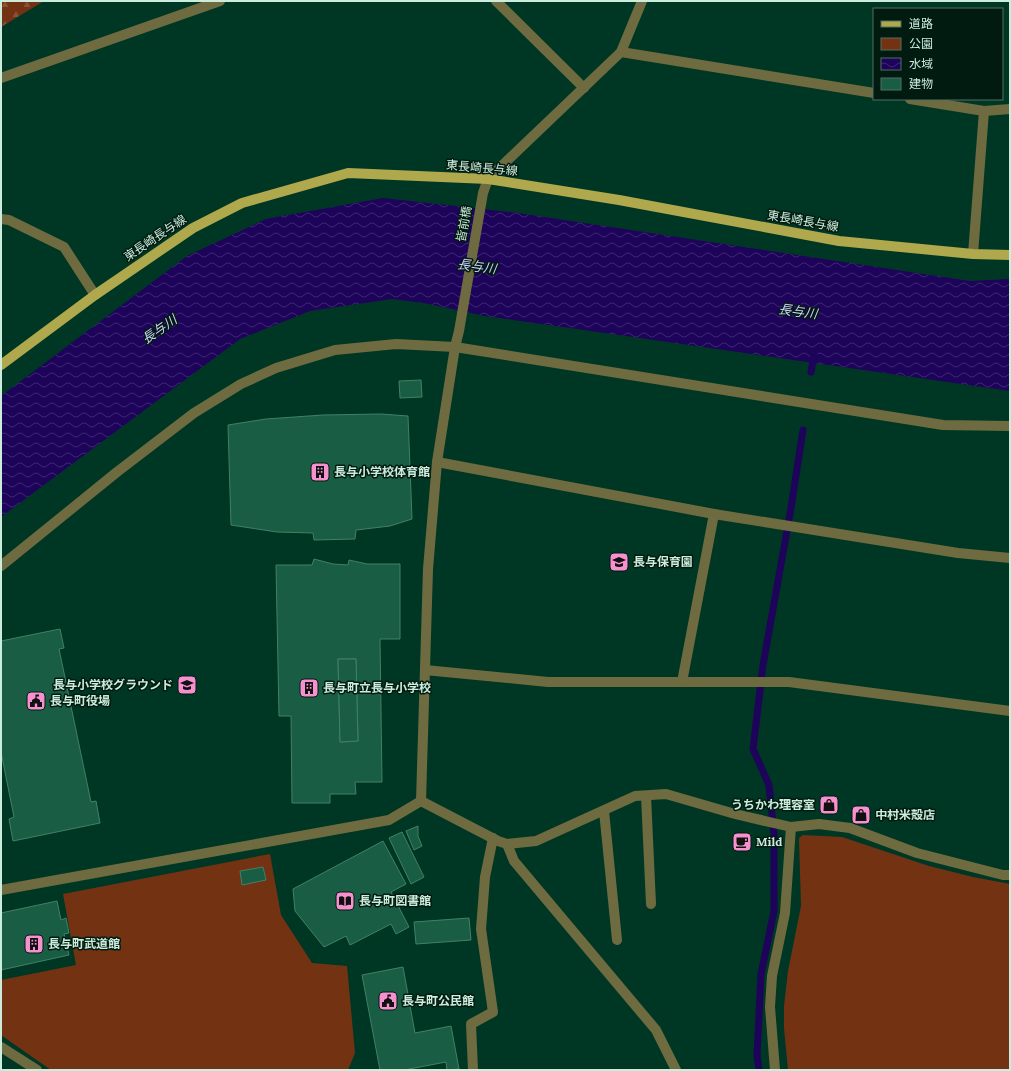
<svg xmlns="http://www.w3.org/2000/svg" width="1011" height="1071" font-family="Lora,'Noto Sans JP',serif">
<defs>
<pattern id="forest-firs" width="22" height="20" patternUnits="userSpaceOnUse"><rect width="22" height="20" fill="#733313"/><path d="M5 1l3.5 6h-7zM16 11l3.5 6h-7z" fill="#865135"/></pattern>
<pattern id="water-waves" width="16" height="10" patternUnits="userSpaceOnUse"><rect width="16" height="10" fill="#1d0359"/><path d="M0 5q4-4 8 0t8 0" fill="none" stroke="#3d2870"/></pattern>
</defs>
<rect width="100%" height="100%" fill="#003724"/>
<!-- forest -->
<polygon fill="url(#forest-firs)" points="1,1 44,1 1,27"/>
<!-- park -->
<g fill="#733313">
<polygon points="803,835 842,837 929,866 973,877 1010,884 1010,1070 788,1070 784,1028 784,1006 788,971 801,906 799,838"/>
<polygon points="270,854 281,915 312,963 347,966 355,1053 348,1070 51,1070 1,1035 1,980 76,965 63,894"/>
</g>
<!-- water -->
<polygon fill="url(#water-waves)" points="383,198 511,212 970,281 1010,279 1010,391 485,316 424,303 392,299 310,311 240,339 1,517 1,396 187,256 266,219"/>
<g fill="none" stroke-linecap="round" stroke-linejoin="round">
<!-- stream -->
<g stroke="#1d0359" stroke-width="7">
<polyline points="811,372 814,355"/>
<polyline points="759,1070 757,1055 761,974 774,911 774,834 769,785 753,749 763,665 790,514 803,430"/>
</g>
</g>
<!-- building -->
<g fill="#195e44" stroke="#418166" fill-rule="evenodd">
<polygon points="421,380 422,397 400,398 399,381"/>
<polygon points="381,414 408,416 412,519 390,526 356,530 355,539 314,540 313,533 277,532 231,525 228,425 266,419 323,415"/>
<path d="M 314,559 L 333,564 L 348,565 L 349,560 L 367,564 L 400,564 L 400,639 L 380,639 L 382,782 L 355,782 L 356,794 L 330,794 L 330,803 L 292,803 L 291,716 L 279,716 L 276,565 L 312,565 ZM 338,659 L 356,659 L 358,741 L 340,742 Z"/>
<polygon points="60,629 64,648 59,649 91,802 96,801 100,823 13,841 9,819 14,817 1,752 1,641"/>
<polygon points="338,659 356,659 358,741 340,742"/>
<polygon points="418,826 418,836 422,846 414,850 406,831"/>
<polygon points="402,832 424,877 411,884 389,838"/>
<polygon points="383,841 406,884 391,892 409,927 396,934 391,924 350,945 346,936 324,947 295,911 293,889"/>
<polygon points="263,867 266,880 242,885 240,871"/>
<polygon points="57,901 61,920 66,918 69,933 64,934 69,955 1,970 1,913"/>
<polygon points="469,918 471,940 416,944 414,922"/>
<polygon points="403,967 415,1033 451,1026 459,1069 447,1070 446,1062 404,1070 380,1070 362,975"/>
</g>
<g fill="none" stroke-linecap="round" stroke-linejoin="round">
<!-- minor -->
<g stroke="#6f6b41" stroke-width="10">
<polyline points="496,1 584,88"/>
<polyline points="621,52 874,93"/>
<polyline points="1,78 220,1"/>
<polyline points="910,99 984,111 1010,109"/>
<polyline points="488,179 621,52 642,1"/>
<polyline points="1,219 9,220 64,247 95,295"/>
<polyline points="973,254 984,111"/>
<polyline points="437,462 714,514 958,553 1010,558"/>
<polyline points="714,514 682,682 789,682 1010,711"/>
<polyline points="425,670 548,682 682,682"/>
<polyline points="646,796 651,904"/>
<polyline points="604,811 617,940"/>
<polyline points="507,844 514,861 656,1030 676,1070"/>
<polyline points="1,890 389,820 421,801 498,841 507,844 536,841 635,796 666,794 735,814 778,824 791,827 819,824 850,828 917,853 1003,875 1010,875"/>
<polyline points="1,1047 37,1070"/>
<polyline points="473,1070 471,1024 493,1012 481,929 485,877 493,838"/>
<polyline points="775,1070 770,1007 772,976 785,913 791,827"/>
</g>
<!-- tertiary -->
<g stroke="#6f6b41" stroke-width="10">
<polyline points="1,566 117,472 194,413 241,384 276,368 335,350 396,344 455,347 943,425 1010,426"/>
<polyline points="421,801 428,569 437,462 455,347 459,331 483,193 488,179"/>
</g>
<!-- primary -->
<polyline stroke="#b0a84c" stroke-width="10" points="1,365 95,295 193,228 242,203 348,173 488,179 619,200 839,241 973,254 1010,255"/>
</g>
<!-- icons -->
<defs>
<symbol id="building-square" viewBox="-11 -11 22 22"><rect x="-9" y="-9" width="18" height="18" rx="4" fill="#f790ce" stroke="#011b10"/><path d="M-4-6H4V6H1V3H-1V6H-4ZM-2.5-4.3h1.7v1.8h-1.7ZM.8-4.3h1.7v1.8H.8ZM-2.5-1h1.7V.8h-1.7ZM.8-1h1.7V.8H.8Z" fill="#111"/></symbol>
<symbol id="school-square" viewBox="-11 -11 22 22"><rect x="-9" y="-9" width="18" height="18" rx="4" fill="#f790ce" stroke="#011b10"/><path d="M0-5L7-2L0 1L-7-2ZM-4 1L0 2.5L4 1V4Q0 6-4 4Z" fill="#111"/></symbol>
<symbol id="civic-square" viewBox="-11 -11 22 22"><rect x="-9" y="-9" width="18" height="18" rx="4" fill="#f790ce" stroke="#011b10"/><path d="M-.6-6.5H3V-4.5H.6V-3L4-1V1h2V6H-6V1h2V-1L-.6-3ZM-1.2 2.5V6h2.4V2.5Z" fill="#111"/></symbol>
<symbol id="shop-square" viewBox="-11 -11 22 22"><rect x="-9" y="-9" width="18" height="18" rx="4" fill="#f790ce" stroke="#011b10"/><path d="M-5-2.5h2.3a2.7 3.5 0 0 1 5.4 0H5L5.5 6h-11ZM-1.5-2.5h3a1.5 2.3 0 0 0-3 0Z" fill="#111"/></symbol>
<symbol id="cafe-square" viewBox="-11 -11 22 22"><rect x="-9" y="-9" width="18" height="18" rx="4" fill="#f790ce" stroke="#011b10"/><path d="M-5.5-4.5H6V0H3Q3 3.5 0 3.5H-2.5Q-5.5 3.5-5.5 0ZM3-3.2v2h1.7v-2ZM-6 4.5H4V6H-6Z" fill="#111"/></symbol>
<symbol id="library-square" viewBox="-11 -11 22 22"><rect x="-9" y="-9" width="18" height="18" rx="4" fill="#f790ce" stroke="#011b10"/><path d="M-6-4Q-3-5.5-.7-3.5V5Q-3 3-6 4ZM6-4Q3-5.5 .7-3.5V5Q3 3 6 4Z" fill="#111"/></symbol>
</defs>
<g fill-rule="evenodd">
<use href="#building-square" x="309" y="461" width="22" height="22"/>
<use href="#school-square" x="608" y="551" width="22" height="22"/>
<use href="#school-square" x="176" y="674" width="22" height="22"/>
<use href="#building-square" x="298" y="677" width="22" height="22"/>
<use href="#civic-square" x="25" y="690" width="22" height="22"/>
<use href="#shop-square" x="818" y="794" width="22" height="22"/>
<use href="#shop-square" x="850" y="804" width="22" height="22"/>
<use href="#cafe-square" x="731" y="831" width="22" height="22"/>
<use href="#library-square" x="334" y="890" width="22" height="22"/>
<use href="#building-square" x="23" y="933" width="22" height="22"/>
<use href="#civic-square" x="377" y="990" width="22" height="22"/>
</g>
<g text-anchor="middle" stroke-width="3" stroke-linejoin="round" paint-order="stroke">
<!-- street labels -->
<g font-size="12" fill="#ccecdc" stroke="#011b10">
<text transform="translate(482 168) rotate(5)" y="4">東長崎長与線</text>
<text transform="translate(803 221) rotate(10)" y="4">東長崎長与線</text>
<text transform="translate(464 224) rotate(-80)" y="4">皆前橋</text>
<text transform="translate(155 238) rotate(-34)" y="4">東長崎長与線</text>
</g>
<!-- poi labels -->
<g font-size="12" font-weight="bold" fill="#ccecdc" stroke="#011b10" text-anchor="start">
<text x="334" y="476">長与小学校体育館</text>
<text x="633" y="566">長与保育園</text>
<text x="173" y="689" text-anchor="end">長与小学校グラウンド</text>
<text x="323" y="692">長与町立長与小学校</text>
<text x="50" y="705">長与町役場</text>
<text x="815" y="809" text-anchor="end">うちかわ理容室</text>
<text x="875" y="819">中村米殻店</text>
<text x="756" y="846">Mild</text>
<text x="359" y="905">長与町図書館</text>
<text x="48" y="948">長与町武道館</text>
<text x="402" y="1005">長与町公民館</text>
</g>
<!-- water labels -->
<g font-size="13" font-style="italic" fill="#cecffe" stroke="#011b10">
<text transform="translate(477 266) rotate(8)" y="5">長与川</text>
<text transform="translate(798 311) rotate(8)" y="5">長与川</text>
<text transform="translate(159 329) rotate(-35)" y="5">長与川</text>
</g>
</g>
<!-- border -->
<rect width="1011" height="1071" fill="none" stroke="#ccecdc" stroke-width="4"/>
<!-- legend -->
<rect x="873" y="8" width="130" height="92" fill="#011b10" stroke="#526f62"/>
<rect x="881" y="21" width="20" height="6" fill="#b0a84c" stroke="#526f62"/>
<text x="909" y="28" font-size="12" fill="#ccecdc">道路</text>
<rect x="881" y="38" width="20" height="12" fill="#733313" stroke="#526f62"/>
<text x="909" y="48" font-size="12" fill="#ccecdc">公園</text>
<rect x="881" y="58" width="20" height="12" fill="url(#water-waves)" stroke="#526f62"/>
<text x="909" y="68" font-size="12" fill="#ccecdc">水域</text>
<rect x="881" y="78" width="20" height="12" fill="#195e44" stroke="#526f62"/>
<text x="909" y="88" font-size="12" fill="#ccecdc">建物</text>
</svg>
